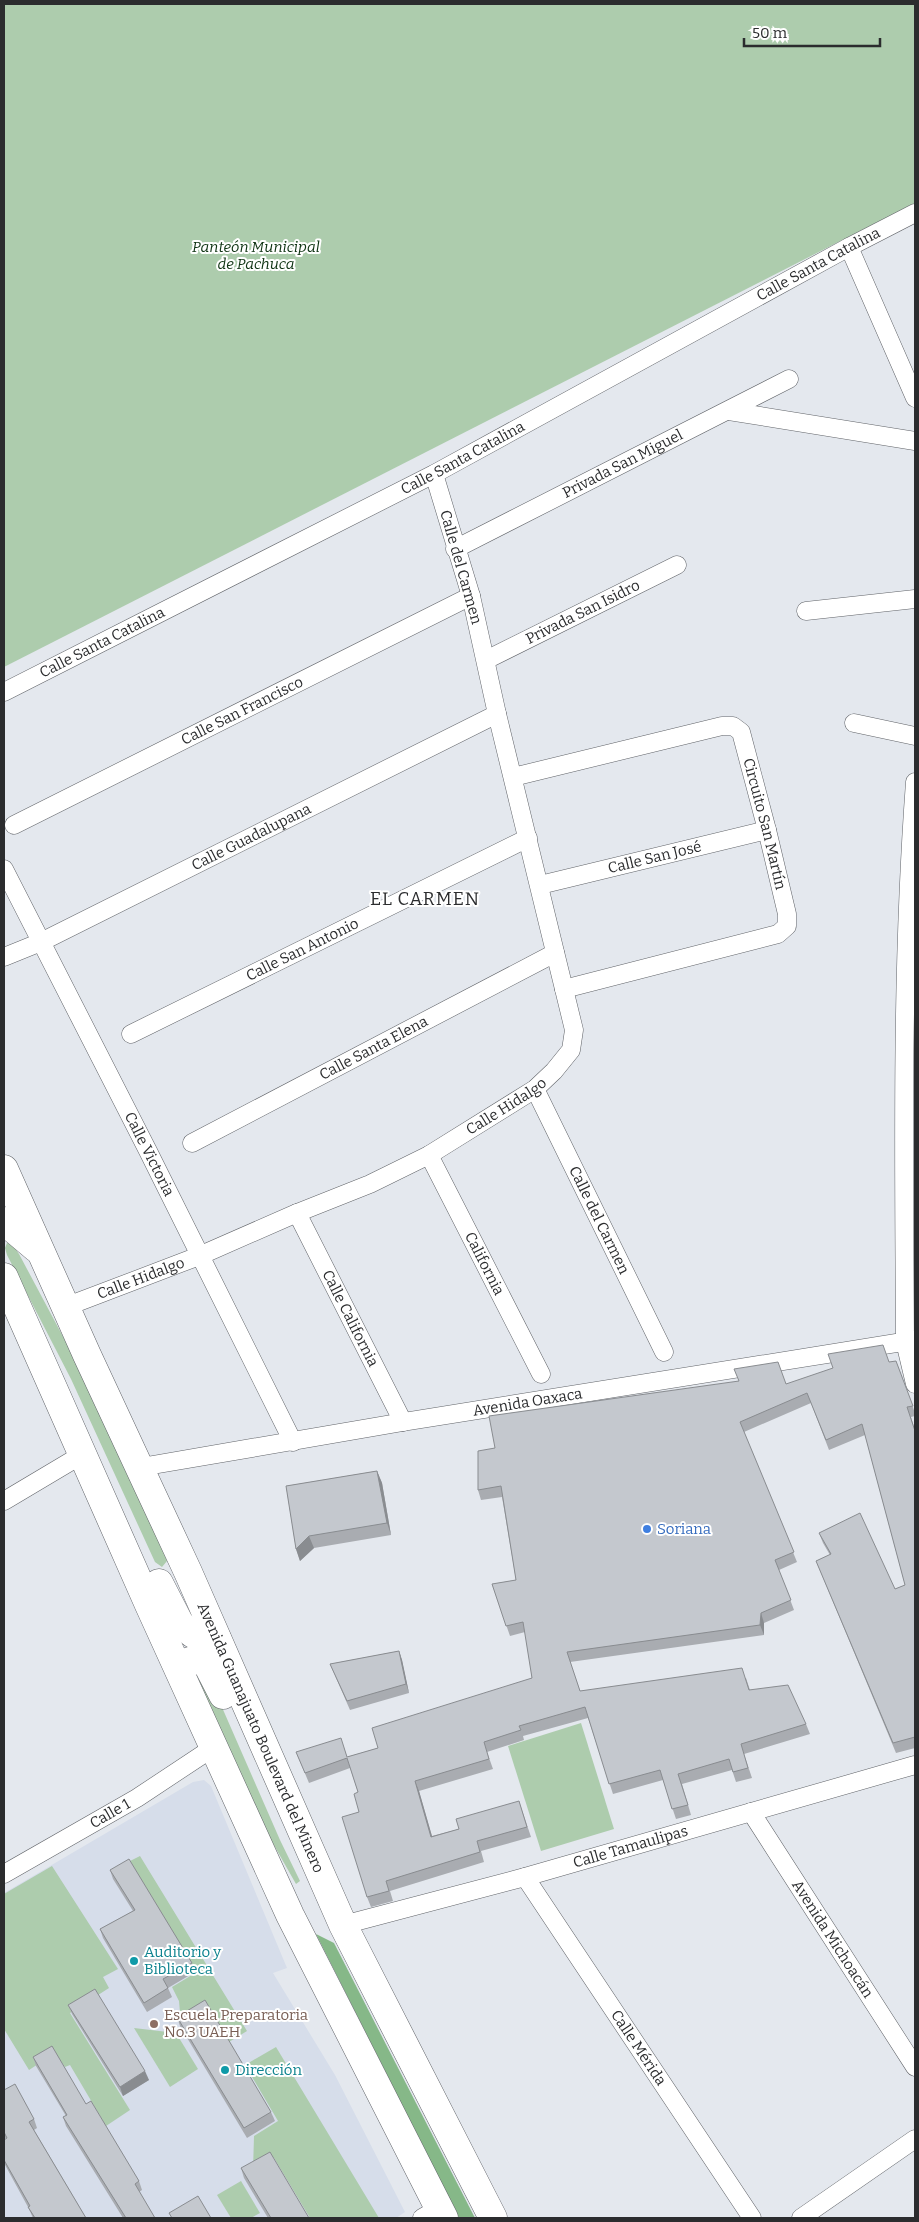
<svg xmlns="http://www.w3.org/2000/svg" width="919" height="2222" font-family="Bitter,serif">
<rect width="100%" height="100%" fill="#e4e8ee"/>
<!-- built -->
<polygon fill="#d6ddea" points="204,1780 211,1786 287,1968 273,1973 335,2075 405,2212 396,2218 4,2218 4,1893 193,1782"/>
<!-- green -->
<g fill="#adccad">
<polygon points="4,4 915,4 915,203 4,667"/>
<polygon points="7,1243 12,1244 19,1254 92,1391 164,1552 167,1561 162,1567 155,1562 71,1379 7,1255 5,1248"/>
<polygon points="196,1672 207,1673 280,1840 300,1881 296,1884 271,1840 196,1675"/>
<polygon points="581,1723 614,1829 541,1851 508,1746"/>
<polygon points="140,1856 247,2031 229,2042 181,2024 179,2001 172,1987 197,1972 130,1861"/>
<polygon points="52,1866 118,1969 103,1977 109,1988 70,2013 130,2110 106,2126 70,2065 65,2067 55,2053 29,2070 4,2029 4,1894"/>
<polygon points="134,2028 176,2033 198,2069 170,2087"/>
<polygon points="276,2047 379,2218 310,2218 274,2158 253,2170 254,2136 278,2121 245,2065"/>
<polygon points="241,2181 260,2213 251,2218 231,2218 217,2195"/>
</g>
<!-- forest -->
<polygon fill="#86b888" points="316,1934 334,1943 475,2218 459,2218"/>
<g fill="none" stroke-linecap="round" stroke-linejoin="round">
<defs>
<g id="minor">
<polyline points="849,247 915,398"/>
<polyline points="729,411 915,441"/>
<path id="s1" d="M 455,549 L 789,379"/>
<polyline points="806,611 915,599"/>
<path id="s2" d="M 486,660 L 677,565"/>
<path id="s3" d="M 4,692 L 434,474 L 849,247 L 915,213"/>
<polyline points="854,723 915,736"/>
<path id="s4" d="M 513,777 L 722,726 L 733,726 L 741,732 L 767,830 L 787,914 L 787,926 L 778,934 L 564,989"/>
<path d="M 915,782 C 901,968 904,1155 905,1342 L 915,1384"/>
<path id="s5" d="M 14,825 L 471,596"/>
<path id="s6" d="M 4,869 L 148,1151 L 293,1442"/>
<path id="s7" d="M 540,885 L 767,830"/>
<path id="s8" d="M 4,957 L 41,942 L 497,714"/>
<path id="s9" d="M 131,1034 L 528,838"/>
<path id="s10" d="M 535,1089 L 664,1352"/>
<path id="s11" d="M 192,1143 L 555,953"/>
<path id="s12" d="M 429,1155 L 541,1374"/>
<path id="s13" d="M 297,1213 L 403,1422"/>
<path id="s14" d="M 65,1307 L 199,1256 L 297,1213 L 370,1184 L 429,1155 L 535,1089 L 554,1071 L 571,1050 L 574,1030 L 497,714 L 471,596 L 434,474"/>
<path id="s15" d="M 141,1467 L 403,1422 L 915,1340"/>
<polyline points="4,1501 83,1454"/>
<path id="s16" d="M 751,1812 L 915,2067"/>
<path id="s17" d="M 4,1874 L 137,1798 L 214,1747"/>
<path id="s18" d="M 525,1877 L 752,2218"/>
<path id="s19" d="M 343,1925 L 525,1877 L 915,1765"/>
<polyline points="422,2218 439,2208"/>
<polyline points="801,2218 915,2139"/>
</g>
<g id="primary">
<path id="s20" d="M 4,1169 L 87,1355 L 188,1572 L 343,1925 L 493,2218"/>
<polyline points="4,1221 36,1248"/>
<polyline points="4,1277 149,1605 290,1915 444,2218"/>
<polyline points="159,1583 180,1624 193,1634 217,1639"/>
<polyline points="184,1663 193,1660 206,1662 223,1695"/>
</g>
</defs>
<!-- minor casing -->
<use href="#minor" stroke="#606368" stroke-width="19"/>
<!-- primary casing -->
<use href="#primary" stroke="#606368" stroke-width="29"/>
<!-- minor -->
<use href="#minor" stroke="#fff" stroke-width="18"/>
<!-- primary -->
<use href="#primary" stroke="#fff" stroke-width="28"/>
</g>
<!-- wall -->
<g fill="#a9acb1">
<polygon points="896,1361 915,1413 915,1416 911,1417 915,1430 915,1748 896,1753 816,1561 830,1555 823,1543 819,1533 895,1589 905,1585 865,1435 829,1450 811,1403 744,1432 797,1562 779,1570 794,1610 764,1623 764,1635 570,1662 580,1691 746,1678 750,1690 806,1724 810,1734 744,1754 752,1778 736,1782 732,1770 682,1784 691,1815 676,1819 663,1780 613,1794 588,1718 523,1736 524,1740 487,1752 493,1769 419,1791 432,1836 459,1829 519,1801 531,1837 481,1851 484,1862 390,1891 393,1901 371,1907 367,1897 358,1792 350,1768 309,1783 296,1752 344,1748 347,1757 378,1748 532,1678 525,1632 510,1636 492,1584 516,1580 502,1497 481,1500 478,1490 495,1448 739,1381 734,1369 786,1384"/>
<polygon points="377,1471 382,1483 391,1535 314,1548 300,1561 296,1549 286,1486"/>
<polygon points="399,1651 402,1660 409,1693 350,1710 330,1664"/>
<polygon points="110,1870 192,1963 195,1972 168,1988 172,1997 147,2012 103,1938 100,1929 133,1911 113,1879"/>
<polygon points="68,2005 149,2080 123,2096 72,2014"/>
<polygon points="177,2017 271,2112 275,2121 247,2138 180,2026"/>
<polygon points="33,2057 86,2104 139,2181 142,2190 139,2192 155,2218 123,2218 66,2126 63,2117 66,2116 36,2066"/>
<polygon points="4,2090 34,2119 37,2128 34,2130 86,2218 33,2218 28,2207 4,2163 4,2140 6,2139 4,2136"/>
<polygon points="241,2168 309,2218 268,2218 244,2178"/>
</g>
<!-- shaded-wall -->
<g fill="#898c90">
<polygon points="377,1471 382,1483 391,1535 387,1523"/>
<polygon points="309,1536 314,1548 300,1561 296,1549"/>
<polygon points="761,1613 764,1623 764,1635 760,1625"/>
<polygon points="399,1651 402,1660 409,1693 406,1684"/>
<polygon points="415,1781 419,1791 435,1847 431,1837"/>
<polygon points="145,2071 149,2080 123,2096 120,2087"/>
</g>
<!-- building -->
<g fill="#c4c8ce" stroke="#898c90">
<polygon points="883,1345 889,1362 896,1361 913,1406 907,1407 915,1431 915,1737 893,1743 816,1561 831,1554 819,1533 860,1513 895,1589 905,1585 862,1424 826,1440 807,1393 740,1422 794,1552 775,1560 791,1600 761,1613 760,1625 567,1652 580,1691 742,1668 749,1690 788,1685 806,1724 741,1744 748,1768 733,1772 729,1759 678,1774 688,1805 672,1809 660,1770 609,1784 585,1707 519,1726 521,1730 484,1742 489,1759 415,1781 431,1837 459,1829 456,1819 519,1801 527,1827 477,1841 480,1852 386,1881 389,1891 367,1897 342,1817 359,1812 354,1794 358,1792 347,1758 305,1773 296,1752 341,1738 347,1757 378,1748 372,1728 532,1678 523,1622 506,1626 492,1584 516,1580 501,1486 478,1490 478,1451 495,1448 489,1416 739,1381 734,1369 778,1362 786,1384 833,1368 828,1354"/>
<polygon points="377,1471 387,1523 309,1536 296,1549 286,1486"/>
<polygon points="399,1651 406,1684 347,1701 330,1664"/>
<polygon points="129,1859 192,1963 163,1979 168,1988 144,2003 100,1929 135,1910 110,1870"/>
<polygon points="95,1989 145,2071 120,2087 68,2005"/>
<polygon points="205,2000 271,2112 244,2128 177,2017"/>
<polygon points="52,2046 86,2104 91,2101 139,2181 135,2184 155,2218 126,2218 63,2117 67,2115 33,2057"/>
<polygon points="15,2084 34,2119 29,2122 86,2218 35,2218 28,2207 30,2206 4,2160 4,2140 7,2138 4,2132 4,2090"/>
<polygon points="270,2152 309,2218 271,2218 241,2168"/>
<polygon points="198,2196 211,2218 172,2218 169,2213"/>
</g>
<!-- markers -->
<circle fill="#3f7fe0" stroke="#fff" stroke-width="2" cx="647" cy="1529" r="5"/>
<g fill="#0f9aa8" stroke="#fff" stroke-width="2">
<circle cx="134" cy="1961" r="5"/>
<circle cx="225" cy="2070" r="5"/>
</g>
<circle fill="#8d6e63" stroke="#fff" stroke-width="2" cx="154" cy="2024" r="5"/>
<g text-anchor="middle" stroke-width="4" stroke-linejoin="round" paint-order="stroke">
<!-- park labels -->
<g font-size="15" font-style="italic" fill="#0e3312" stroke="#fff">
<text x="256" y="252">Panteón Municipal<tspan x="256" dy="17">de Pachuca</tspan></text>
</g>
<!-- street labels -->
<g font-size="15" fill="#2b2c2e" stroke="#fff">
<text dy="5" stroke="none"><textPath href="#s3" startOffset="920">Calle Santa Catalina</textPath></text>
<text dy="5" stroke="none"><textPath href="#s3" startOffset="515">Calle Santa Catalina</textPath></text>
<text dy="5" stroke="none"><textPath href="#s1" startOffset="188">Privada San Miguel</textPath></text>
<text transform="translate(461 567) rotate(74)" y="5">Calle del Carmen</text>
<text dy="5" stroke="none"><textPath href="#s2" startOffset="108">Privada San Isidro</textPath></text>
<text dy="5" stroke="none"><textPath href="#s3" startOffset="110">Calle Santa Catalina</textPath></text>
<text dy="5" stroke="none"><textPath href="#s5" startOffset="255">Calle San Francisco</textPath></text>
<text dy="5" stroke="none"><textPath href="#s4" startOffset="331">Circuito San Martín</textPath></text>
<text dy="5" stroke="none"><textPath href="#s8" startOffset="275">Calle Guadalupana</textPath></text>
<text dy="5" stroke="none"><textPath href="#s7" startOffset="118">Calle San José</textPath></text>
<text dy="5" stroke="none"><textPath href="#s9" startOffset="191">Calle San Antonio</textPath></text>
<text dy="5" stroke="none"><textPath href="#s11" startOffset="205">Calle Santa Elena</textPath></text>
<text dy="5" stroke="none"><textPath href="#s14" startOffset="486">Calle Hidalgo</textPath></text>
<text dy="5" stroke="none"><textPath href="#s6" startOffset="320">Calle Victoria</textPath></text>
<text dy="5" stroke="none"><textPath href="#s10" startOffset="146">Calle del Carmen</textPath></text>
<text dy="5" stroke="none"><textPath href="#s12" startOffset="122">California</textPath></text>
<text dy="5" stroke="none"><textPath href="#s14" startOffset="81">Calle Hidalgo</textPath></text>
<text dy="5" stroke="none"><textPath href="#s13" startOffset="118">Calle California</textPath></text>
<text dy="5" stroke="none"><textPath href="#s15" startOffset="392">Avenida Oaxaca</textPath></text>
<text dy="5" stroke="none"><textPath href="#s20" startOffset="624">Avenida Guanajuato Boulevard del Minero</textPath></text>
<text dy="5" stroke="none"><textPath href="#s17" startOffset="122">Calle 1</textPath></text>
<text dy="5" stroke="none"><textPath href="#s19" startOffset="298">Calle Tamaulipas</textPath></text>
<text dy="5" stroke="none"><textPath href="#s16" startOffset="151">Avenida Michoacán</textPath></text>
<text dy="5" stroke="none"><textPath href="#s18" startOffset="205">Calle Mérida</textPath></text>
</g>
<!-- shop labels -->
<g font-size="15" fill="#366cbe" stroke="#fff" text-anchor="start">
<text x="657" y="1534">Soriana</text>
</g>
<!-- culture labels -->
<g font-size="15" fill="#0d838f" stroke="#fff" text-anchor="start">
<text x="144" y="1957">Auditorio y<tspan x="144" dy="17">Biblioteca</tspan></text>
<text x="235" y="2075">Dirección</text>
</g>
<!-- education labels -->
<g font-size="15" fill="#785e54" stroke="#fff" text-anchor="start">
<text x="164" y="2020">Escuela Preparatoria<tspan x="164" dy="17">No.3 UAEH</tspan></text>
</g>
<!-- quarter labels -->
<g font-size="18" letter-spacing="1" fill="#2b2c2e" stroke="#fff">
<text x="425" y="905">EL CARMEN</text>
</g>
</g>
<!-- border -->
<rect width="919" height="2222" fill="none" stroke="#2b2c2e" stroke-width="10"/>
<!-- scale -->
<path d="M744 38v8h136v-8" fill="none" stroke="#2b2c2e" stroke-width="2.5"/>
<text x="752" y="38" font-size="15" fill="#2b2c2e" stroke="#ffffff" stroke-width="4" paint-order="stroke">50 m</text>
</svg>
